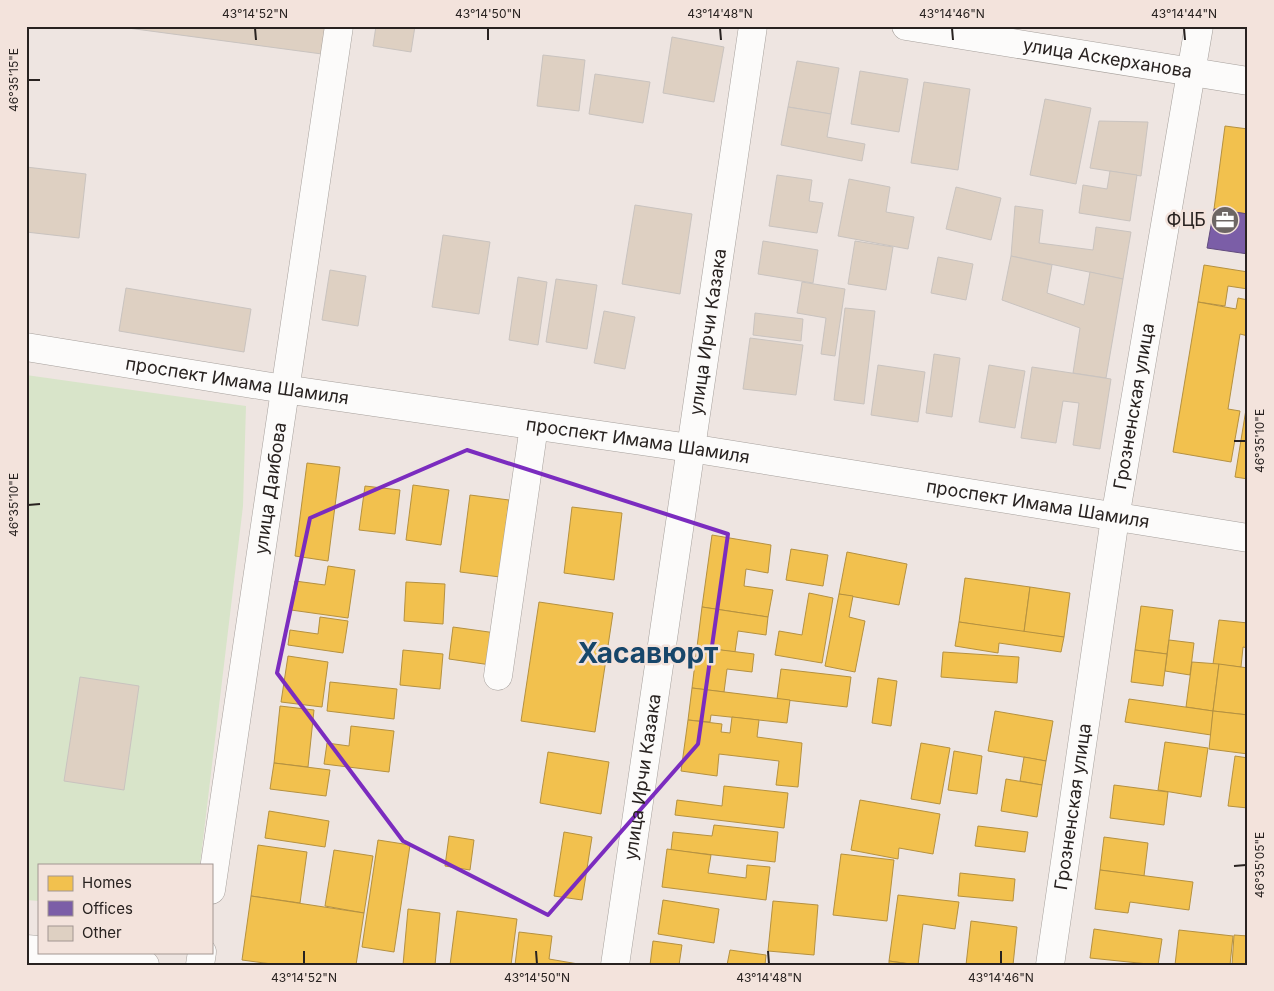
<svg xmlns="http://www.w3.org/2000/svg" width="1274" height="991" font-family="Inter,sans-serif">
<rect width="100%" height="100%" fill="#eee5e1"/>
<!-- green -->
<polygon fill="#d8e4c9" points="26,375 246,406 243,506 200,865 39,865 39,901 26,900"/>
<!-- homes -->
<g fill="#f2c14e" stroke="#b59140">
<polygon points="1225,126 1248,129 1248,214 1214,209"/>
<polygon points="1204,265 1248,272 1248,289 1228,286 1225,306 1198,302"/>
<polygon points="1238,298 1248,300 1248,336 1240,334 1228,409 1240,411 1231,462 1173,452 1198,302 1236,309"/>
<polygon points="1248,397 1248,479 1235,477"/>
<polygon points="307,463 340,467 328,561 295,556"/>
<polygon points="413,485 449,490 441,545 406,540"/>
<polygon points="365,486 400,490 395,534 359,530"/>
<polygon points="470,495 509,500 500,577 460,572"/>
<polygon points="572,507 622,513 614,580 564,573"/>
<polygon points="712,535 771,545 768,573 746,569 744,586 773,590 768,617 702,607"/>
<polygon points="791,549 828,555 823,586 786,580"/>
<polygon points="847,552 907,564 899,605 839,594"/>
<polygon points="328,566 355,570 348,618 291,610 295,581 325,585"/>
<polygon points="965,578 1030,587 1024,632 959,622"/>
<polygon points="406,582 445,584 443,624 404,621"/>
<polygon points="1030,587 1070,593 1064,637 1024,632"/>
<polygon points="809,593 833,598 822,663 775,655 779,631 802,635"/>
<polygon points="839,594 853,596 849,617 865,621 855,672 825,666"/>
<polygon points="539,602 613,613 595,732 521,721"/>
<polygon points="1141,606 1173,610 1167,654 1135,650"/>
<polygon points="702,607 768,617 766,635 738,631 735,652 697,647"/>
<polygon points="320,617 348,621 343,653 288,645 290,630 318,634"/>
<polygon points="1219,620 1248,623 1248,648 1243,647 1241,667 1213,664"/>
<polygon points="959,622 1064,637 1061,652 999,643 998,653 955,646"/>
<polygon points="453,627 496,633 491,665 449,659"/>
<polygon points="1169,640 1194,643 1190,675 1165,671"/>
<polygon points="697,647 754,654 752,672 727,669 724,692 692,688"/>
<polygon points="403,650 443,654 440,689 400,685"/>
<polygon points="1135,650 1167,654 1163,686 1131,682"/>
<polygon points="943,652 1019,657 1017,683 941,677"/>
<polygon points="288,656 328,662 322,707 281,702"/>
<polygon points="1192,662 1219,664 1213,711 1186,707"/>
<polygon points="1219,664 1248,668 1248,715 1213,711"/>
<polygon points="781,669 851,677 847,707 777,699"/>
<polygon points="878,678 897,681 891,726 872,723"/>
<polygon points="330,682 397,689 394,719 327,711"/>
<polygon points="692,688 790,700 787,723 711,715 710,722 688,720"/>
<polygon points="1129,699 1213,711 1211,735 1125,722"/>
<polygon points="280,706 314,710 308,767 274,763"/>
<polygon points="995,711 1053,721 1046,761 988,751"/>
<polygon points="1213,711 1248,715 1248,754 1209,749"/>
<polygon points="732,717 759,720 757,737 802,743 798,787 776,785 779,761 719,754 717,776 681,771 688,720 722,724 721,732 730,733"/>
<polygon points="351,726 394,731 389,772 324,764 327,743 349,746"/>
<polygon points="1165,742 1208,748 1201,797 1158,790"/>
<polygon points="921,743 950,748 940,804 911,799"/>
<polygon points="954,751 982,756 977,794 948,790"/>
<polygon points="548,752 609,762 601,814 540,803"/>
<polygon points="1235,756 1248,758 1248,808 1228,806"/>
<polygon points="1024,757 1046,761 1042,785 1020,781"/>
<polygon points="274,763 330,770 326,796 270,789"/>
<polygon points="1006,779 1042,785 1037,817 1001,811"/>
<polygon points="1114,785 1168,792 1164,825 1110,818"/>
<polygon points="724,786 788,793 784,828 675,815 677,800 722,806"/>
<polygon points="860,800 940,814 933,854 899,848 898,859 851,850"/>
<polygon points="269,811 329,821 325,847 265,838"/>
<polygon points="714,825 778,832 775,862 671,850 673,832 712,836"/>
<polygon points="978,826 1028,832 1025,852 975,846"/>
<polygon points="564,832 592,837 582,900 554,896"/>
<polygon points="449,836 474,840 470,870 445,866"/>
<polygon points="1104,837 1148,843 1144,876 1100,870"/>
<polygon points="378,840 410,845 394,952 362,947"/>
<polygon points="258,845 307,852 300,903 251,896"/>
<polygon points="667,849 711,855 708,873 746,878 747,865 770,867 766,900 662,887"/>
<polygon points="334,850 373,856 364,913 325,906"/>
<polygon points="841,854 894,860 887,921 833,915"/>
<polygon points="1100,870 1193,882 1189,910 1130,902 1128,913 1095,909"/>
<polygon points="960,873 1015,879 1013,901 958,896"/>
<polygon points="898,895 959,902 955,929 923,924 918,965 889,961"/>
<polygon points="251,896 364,913 356,965 279,965 242,960"/>
<polygon points="663,900 719,909 714,943 658,934"/>
<polygon points="773,901 818,905 814,955 768,951"/>
<polygon points="408,909 440,913 435,965 403,965"/>
<polygon points="457,911 517,919 511,965 450,965"/>
<polygon points="971,921 1017,927 1013,965 966,965"/>
<polygon points="1094,929 1162,939 1158,965 1090,958"/>
<polygon points="1179,930 1233,936 1230,965 1175,965"/>
<polygon points="519,932 552,936 549,959 584,965 515,965"/>
<polygon points="1234,935 1248,936 1248,965 1232,965"/>
<polygon points="653,941 682,945 679,965 650,965"/>
<polygon points="730,950 766,955 765,965 727,965"/>
<polygon points="889,961 916,965 889,965"/>
</g>
<!-- offices -->
<polygon fill="#7b5ea7" stroke="#624c7e" points="1214,209 1248,214 1248,254 1207,248"/>
<!-- building -->
<g fill="#ded0c2" stroke="#c9c3bf">
<polygon points="113,26 326,26 322,54"/>
<polygon points="376,26 415,26 411,52 373,46"/>
<polygon points="672,37 724,47 714,102 663,93"/>
<polygon points="543,55 585,60 579,111 537,106"/>
<polygon points="797,61 839,68 831,114 788,107"/>
<polygon points="860,71 908,79 899,132 851,124"/>
<polygon points="595,74 650,82 643,123 589,114"/>
<polygon points="924,82 970,89 958,170 911,163"/>
<polygon points="1045,99 1091,108 1076,184 1030,175"/>
<polygon points="788,107 831,114 827,137 865,144 862,161 781,145"/>
<polygon points="1099,121 1148,122 1141,176 1090,168"/>
<polygon points="26,167 86,174 79,238 26,232"/>
<polygon points="1110,171 1137,175 1130,221 1079,213 1083,185 1107,189"/>
<polygon points="777,175 812,180 809,201 823,203 817,233 769,226"/>
<polygon points="849,179 890,187 886,212 914,217 908,249 838,236"/>
<polygon points="956,187 1001,198 991,240 946,229"/>
<polygon points="635,205 692,214 680,294 622,284"/>
<polygon points="1015,206 1043,210 1039,243 1093,250 1096,227 1131,232 1123,279 1011,256"/>
<polygon points="443,235 490,242 479,314 432,307"/>
<polygon points="763,241 818,250 813,283 758,274"/>
<polygon points="855,241 893,247 886,290 848,284"/>
<polygon points="1011,256 1052,265 1047,293 1084,305 1090,272 1123,279 1106,378 1073,373 1080,328 1002,300"/>
<polygon points="938,257 973,264 966,300 931,293"/>
<polygon points="330,270 366,276 358,326 322,320"/>
<polygon points="518,277 547,282 538,345 509,340"/>
<polygon points="556,279 597,285 587,349 546,342"/>
<polygon points="802,282 845,289 835,356 821,354 826,318 797,313"/>
<polygon points="126,288 251,309 244,352 119,331"/>
<polygon points="845,308 875,311 864,404 834,400"/>
<polygon points="604,311 635,317 625,369 594,363"/>
<polygon points="755,313 803,319 801,341 753,335"/>
<polygon points="750,338 803,345 796,395 743,389"/>
<polygon points="934,354 960,358 952,417 926,413"/>
<polygon points="878,365 925,372 918,422 871,415"/>
<polygon points="989,365 1025,371 1015,428 979,422"/>
<polygon points="1032,367 1111,379 1100,449 1073,445 1079,403 1063,401 1056,443 1021,438"/>
<polygon points="80,677 139,686 124,790 64,781"/>
</g>
<g fill="none" stroke-linecap="round" stroke-linejoin="round">
<defs>
<g id="minor">
<path id="s1" d="M 906,26 L 1248,81"/>
<polyline points="498,676 534,426"/>
<path id="s2" d="M 211,890 L 339,26"/>
<polyline points="200,965 202,952"/>
<path id="s3" d="M 615,965 L 753,26"/>
<path id="s4" d="M 1050,965 L 1115,518 L 1199,26"/>
</g>
<g id="major">
<path id="s5" d="M 26,347 L 284,389 L 690,448 L 1248,538"/>
<polyline points="26,949 39,950"/>
<polyline points="53,952 145,965"/>
</g>
</defs>
<!-- minor casing -->
<use href="#minor" stroke="#a6a09c" stroke-width="29"/>
<!-- major casing -->
<use href="#major" stroke="#a6a09c" stroke-width="29"/>
<!-- minor -->
<use href="#minor" stroke="#fcfbfa" stroke-width="28"/>
<!-- major -->
<use href="#major" stroke="#fcfbfa" stroke-width="28"/>
</g>
<!-- marked area -->
<path fill="none" stroke="#7b2cbf" stroke-width="4" stroke-linejoin="round" d="M 467,450 L 728,534 L 698,744 L 548,915 L 403,841 L 277,673 L 310,518 Z"/>
<!-- ticks -->
<path fill="none" stroke="#282220" stroke-width="2" d="M 255,28 L 256,40M 488,28 L 488,40M 720,28 L 721,40M 952,28 L 953,40M 1184,28 L 1185,40M 28,80 L 40,80M 1234,441 L 1246,441M 28,505 L 40,504M 1234,866 L 1246,865M 304,951 L 304,964M 536,951 L 537,964M 768,951 L 769,964M 1001,951 L 1001,964"/>
<!-- icons -->
<defs>
<symbol id="office-disc" viewBox="-11 -11 22 22"><circle r="9.5" fill="#6d6664" stroke="#f3e3dc"/><path d="M-6-3h4V-5.5h4V-3h4V5H-6ZM-1-4.5V-3h2v-1.5ZM-6 0V1H6V0Z" fill="#fff"/></symbol>
</defs>
<g fill-rule="evenodd">
<use href="#office-disc" x="1209" y="204" width="32" height="32"/>
</g>
<g text-anchor="middle" stroke-width="5" stroke-linejoin="round" paint-order="stroke">
<!-- street labels -->
<g font-size="18" fill="#282220" stroke="#f3e3dc">
<text dy="6" stroke="none"><textPath href="#s1" startOffset="204">улица Аскерханова</textPath></text>
<text dy="6" stroke="none"><textPath href="#s3" startOffset="640">улица Ирчи Казака</textPath></text>
<text dy="6" stroke="none"><textPath href="#s5" startOffset="214">проспект Имама Шамиля</textPath></text>
<text dy="6" stroke="none"><textPath href="#s4" startOffset="565">Грозненская улица</textPath></text>
<text dy="6" stroke="none"><textPath href="#s5" startOffset="619">проспект Имама Шамиля</textPath></text>
<text dy="6" stroke="none"><textPath href="#s2" startOffset="406">улица Даибова</textPath></text>
<text dy="6" stroke="none"><textPath href="#s5" startOffset="1024">проспект Имама Шамиля</textPath></text>
<text dy="6" stroke="none"><textPath href="#s3" startOffset="190">улица Ирчи Казака</textPath></text>
<text dy="6" stroke="none"><textPath href="#s4" startOffset="160">Грозненская улица</textPath></text>
</g>
<!-- poi labels -->
<g font-size="18" fill="#282220" stroke="#f3e3dc" text-anchor="end">
<text x="1206" y="226">ФЦБ</text>
</g>
<!-- town labels -->
<g font-size="28" font-weight="bold" fill="#17466a" stroke="#f3e3dc">
<text x="648" y="663">Хасавюрт</text>
</g>
</g>
<!-- border -->
<rect width="1274" height="991" fill="none" stroke="#f3e3dc" stroke-width="55"/>
<!-- legend -->
<rect x="38" y="864" width="175" height="90" fill="#f3e3dc" stroke="#a29691"/>
<rect x="48" y="876" width="25" height="15" fill="#f2c14e" stroke="#a29691"/>
<text x="82" y="888" font-size="15" fill="#282220">Homes</text>
<rect x="48" y="901" width="25" height="15" fill="#7b5ea7" stroke="#a29691"/>
<text x="82" y="914" font-size="15" fill="#282220">Offices</text>
<rect x="48" y="926" width="25" height="15" fill="#ded0c2" stroke="#a29691"/>
<text x="82" y="938" font-size="15" fill="#282220">Other</text>
<rect x="28" y="28" width="1218" height="936" fill="none" stroke="#282220" stroke-width="2"/>
<g font-size="12" text-anchor="middle" fill="#282220">
<text x="255" y="18">43°14'52"N</text>
<text x="488" y="18">43°14'50"N</text>
<text x="720" y="18">43°14'48"N</text>
<text x="952" y="18">43°14'46"N</text>
<text x="1184" y="18">43°14'44"N</text>
<text transform="translate(14 80) rotate(-90)" y="4">46°35'15"E</text>
<text transform="translate(1260 441) rotate(-90)" y="4">46°35'10"E</text>
<text transform="translate(14 505) rotate(-90)" y="4">46°35'10"E</text>
<text transform="translate(1260 865) rotate(-90)" y="4">46°35'05"E</text>
<text x="304" y="982">43°14'52"N</text>
<text x="537" y="982">43°14'50"N</text>
<text x="769" y="982">43°14'48"N</text>
<text x="1001" y="982">43°14'46"N</text>
</g>
</svg>
